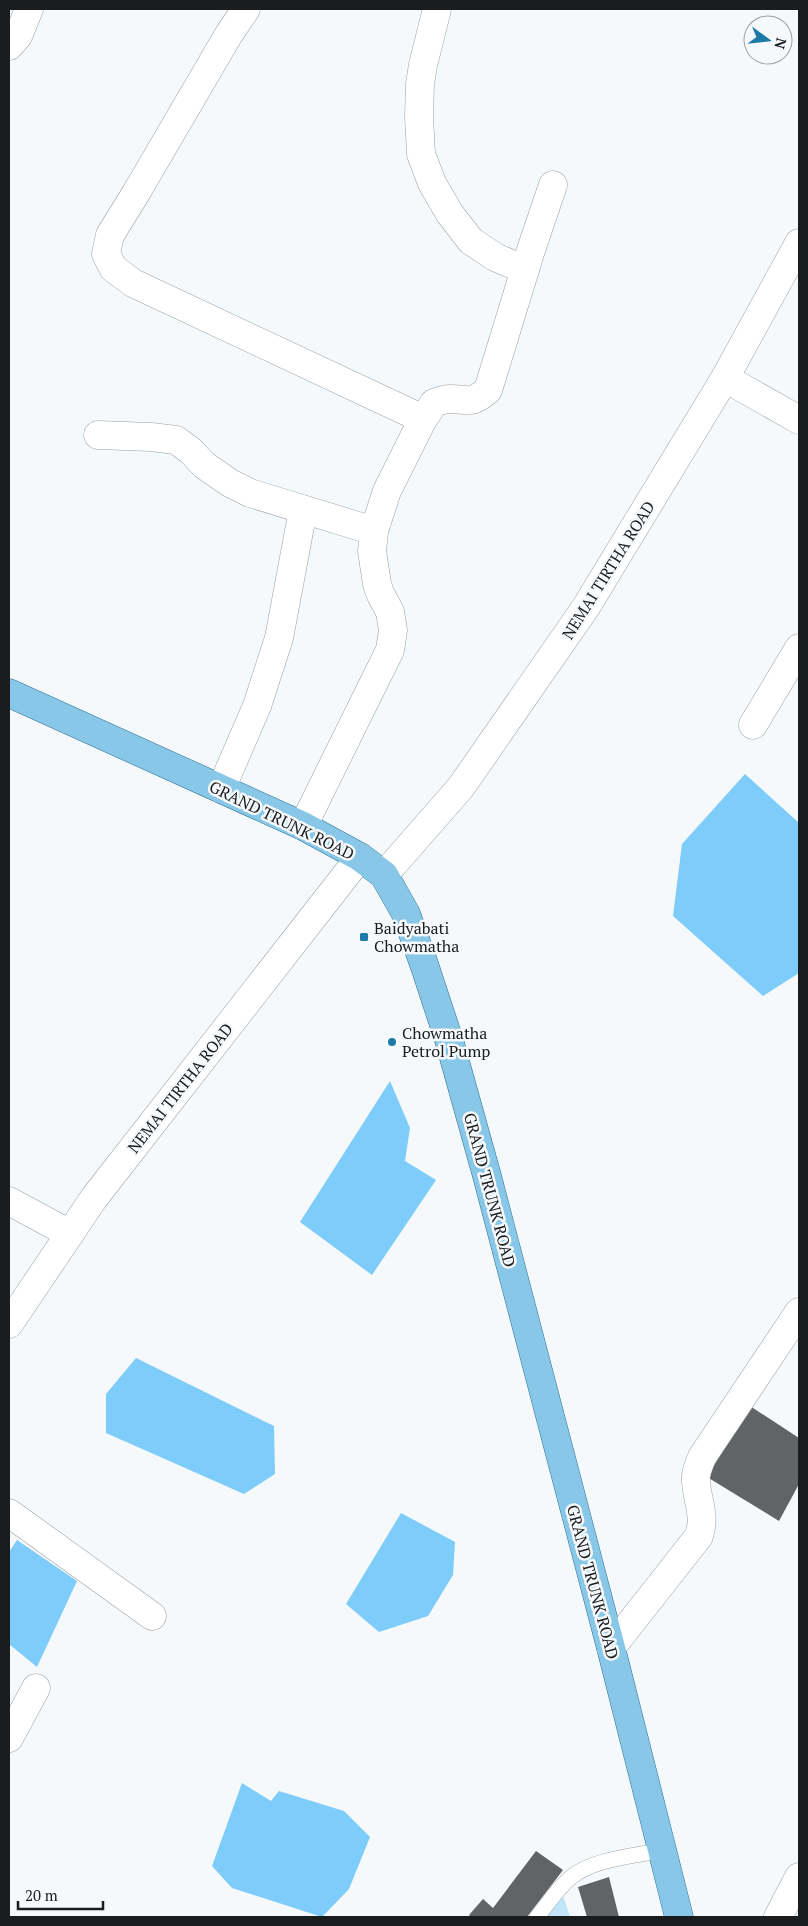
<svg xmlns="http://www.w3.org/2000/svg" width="808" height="1926" font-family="'PT Serif',serif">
<rect width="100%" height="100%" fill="#f5f9fb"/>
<!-- green -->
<polygon fill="#c2e5fa" points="563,1895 570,1917 545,1917"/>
<!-- water -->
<g fill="#7dccfa">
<polygon points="745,774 799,823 799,973 763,996 673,916 682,844"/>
<polygon points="390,1081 410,1128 405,1161 436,1180 372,1275 300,1222"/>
<polygon points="136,1358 274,1426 275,1474 244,1494 106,1433 106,1394"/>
<polygon points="401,1513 455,1542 453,1575 428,1616 379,1632 346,1604"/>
<polygon points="17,1540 77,1581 37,1667 9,1644 9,1552"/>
<polygon points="242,1783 271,1801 279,1791 344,1811 370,1837 349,1889 322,1917 232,1888 212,1866"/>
</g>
<!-- building -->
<g fill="#616466">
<polygon points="750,1406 799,1438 799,1484 779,1521 707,1477"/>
<polygon points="536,1851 563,1870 527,1917 471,1917 469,1915 483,1899 493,1908"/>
<polygon points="609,1877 619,1917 587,1917 578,1887"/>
</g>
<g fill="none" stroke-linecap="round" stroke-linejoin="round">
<defs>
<path id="service" d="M 537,1917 C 547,1905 557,1889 570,1878 C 592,1859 634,1856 663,1850"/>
<g id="minor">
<polyline points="246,9 229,34 136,193 110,235 106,254 113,268 133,283 423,419"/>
<polyline points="437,9 423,65 420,84 419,117 421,154 432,183 450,214 471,241 495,257 525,270"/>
<polyline points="9,46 18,36 29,9"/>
<polyline points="725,378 799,420"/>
<polyline points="98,435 151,437 176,440 191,451 204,465 230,483 250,493 374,531"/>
<polyline points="753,725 799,648"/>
<polyline points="221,789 257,706 279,638 303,510"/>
<path d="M 303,826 L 390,650 L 393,630 L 390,612 L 380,593 L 377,584 L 372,551 L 374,531 L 387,491 L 423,419 L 434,403 C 439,401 445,399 450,399 C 470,399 470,405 488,390 L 531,250 L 553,185"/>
<polyline points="9,1201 70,1234"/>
<polyline points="9,1513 152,1616"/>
<path d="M 611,1648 L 699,1536 C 706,1514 697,1502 696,1481 C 695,1473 699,1465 702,1457 L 799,1312"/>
<polyline points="9,1738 36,1688"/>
<polyline points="778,1917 799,1877"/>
</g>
<g id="tertiary">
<polyline points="384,875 461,787 586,607 725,378 799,243"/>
<polyline points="9,1324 94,1198 360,857"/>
</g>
<polyline id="primary" points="9,693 303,826 360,857 384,875 406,914 425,967 449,1040 487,1176 611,1648 679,1917"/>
</defs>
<!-- service casing -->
<use href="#service" stroke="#9ca0a2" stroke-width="16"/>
<!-- minor casing -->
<use href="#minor" stroke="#9ca0a2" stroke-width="29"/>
<!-- tertiary casing -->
<use href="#tertiary" stroke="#9ca0a2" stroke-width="29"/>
<!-- primary casing -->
<use href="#primary" stroke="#2e7296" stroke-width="29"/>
<!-- service -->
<use href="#service" stroke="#fff" stroke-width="15"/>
<!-- minor -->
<use href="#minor" stroke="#fff" stroke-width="28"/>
<!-- tertiary -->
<use href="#tertiary" stroke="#fff" stroke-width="28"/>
<!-- primary -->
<use href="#primary" stroke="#88c7e7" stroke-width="28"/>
</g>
<!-- markers -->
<g fill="#1e7ba8" stroke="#f5f9fb" stroke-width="2">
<rect x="359" y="932" width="10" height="10" rx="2.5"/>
<circle cx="392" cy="1042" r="5"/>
</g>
<g text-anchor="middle" stroke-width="5" stroke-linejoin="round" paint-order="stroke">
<!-- street labels -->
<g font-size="16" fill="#1b1c1d" stroke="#f5f9fb">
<text transform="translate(608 570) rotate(-58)" y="6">NEMAI TIRTHA ROAD</text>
<text transform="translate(282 820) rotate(26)" y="6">GRAND TRUNK ROAD</text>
<text transform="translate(180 1088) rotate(-52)" y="6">NEMAI TIRTHA ROAD</text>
<text transform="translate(490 1190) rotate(75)" y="6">GRAND TRUNK ROAD</text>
<text transform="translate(593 1582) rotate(75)" y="6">GRAND TRUNK ROAD</text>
</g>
<!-- poi labels -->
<g font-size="16" fill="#1b1c1d" stroke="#f5f9fb" text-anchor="start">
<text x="374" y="934">Baidyabati<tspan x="374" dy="18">Chowmatha</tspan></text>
<text x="402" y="1039">Chowmatha<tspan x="402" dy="18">Petrol Pump</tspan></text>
</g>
</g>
<!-- border -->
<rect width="808" height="1926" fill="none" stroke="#1b1c1d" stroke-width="20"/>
<!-- north arrow -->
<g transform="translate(768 40) rotate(105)"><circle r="24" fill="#f5f9fb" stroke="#9ea1a2"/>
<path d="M0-4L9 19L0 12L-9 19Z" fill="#1e7ba8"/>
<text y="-8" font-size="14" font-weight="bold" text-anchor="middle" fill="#1b1c1d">N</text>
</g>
<!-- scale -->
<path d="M18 1901v8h85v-8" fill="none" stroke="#1b1c1d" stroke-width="2.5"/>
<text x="25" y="1901" font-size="15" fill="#1b1c1d" stroke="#f5f9fb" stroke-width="4" paint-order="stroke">20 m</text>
</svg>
